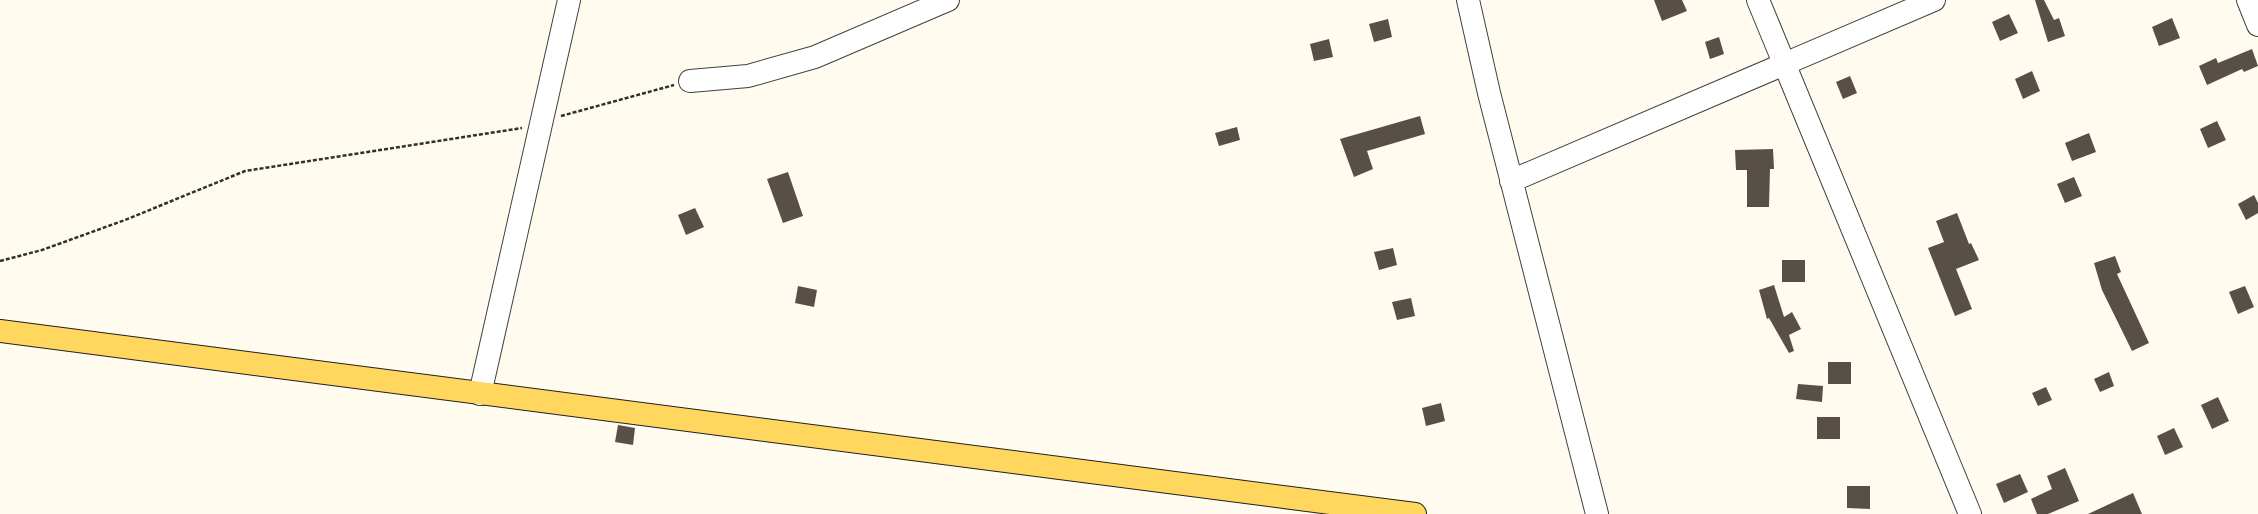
<svg xmlns="http://www.w3.org/2000/svg" width="2258" height="514" font-family="'PT Serif',serif">
<rect width="100%" height="100%" fill="#fffcef"/>
<!-- building -->
<g fill="#584f49">
<polygon points="1654,0 1682,0 1687,11 1662,21"/>
<polygon points="2035,0 2044,0 2054,20 2059,18 2065,36 2048,42"/>
<polygon points="2009,14 2018,33 2000,41 1992,22"/>
<polygon points="2172,18 2180,38 2159,46 2152,27"/>
<polygon points="1388,19 1392,37 1374,42 1369,24"/>
<polygon points="1719,37 1724,54 1710,59 1705,42"/>
<polygon points="1329,39 1333,57 1314,61 1310,44"/>
<polygon points="2252,49 2258,66 2244,72 2242,69 2207,85 2199,66 2216,58 2218,63"/>
<polygon points="2032,71 2040,91 2023,99 2015,79"/>
<polygon points="1850,76 1857,93 1843,99 1836,82"/>
<polygon points="1420,116 1425,134 1367,151 1373,169 1354,177 1340,139"/>
<polygon points="2217,121 2226,140 2208,148 2200,129"/>
<polygon points="1237,127 1240,140 1219,146 1215,133"/>
<polygon points="2089,133 2096,152 2072,161 2065,143"/>
<polygon points="1773,149 1774,169 1770,169 1769,207 1747,207 1747,170 1736,170 1735,150"/>
<polygon points="788,172 803,216 783,223 767,179"/>
<polygon points="2074,177 2082,196 2065,203 2057,184"/>
<polygon points="2254,195 2258,203 2258,213 2246,220 2238,204"/>
<polygon points="695,208 704,227 686,235 678,215"/>
<polygon points="1957,213 1969,244 1971,243 1979,260 1956,269 1972,309 1955,316 1928,248 1944,242 1936,221"/>
<polygon points="1393,248 1397,265 1379,270 1374,252"/>
<polygon points="2115,256 2121,272 2117,274 2149,343 2132,351 2102,290 2094,263"/>
<rect x="1782" y="260" width="23" height="22"/>
<polygon points="1774,285 1784,317 1792,312 1801,329 1789,335 1794,351 1789,353 1769,318 1767,319 1759,290"/>
<polygon points="798,286 817,290 814,307 795,303"/>
<polygon points="2245,286 2254,307 2238,314 2229,292"/>
<polygon points="1411,298 1415,316 1397,320 1392,302"/>
<rect x="1828" y="362" width="23" height="22"/>
<polygon points="2109,372 2114,386 2100,392 2094,379"/>
<polygon points="1798,384 1823,386 1822,402 1796,399"/>
<polygon points="2046,387 2052,400 2038,406 2032,393"/>
<polygon points="2218,397 2229,421 2212,429 2201,405"/>
<polygon points="1441,403 1445,421 1426,426 1422,408"/>
<rect x="1817" y="417" width="23" height="22"/>
<polygon points="618,425 635,428 633,445 615,442"/>
<polygon points="2174,428 2183,447 2165,455 2157,436"/>
<polygon points="2065,468 2079,501 2048,514 2037,514 2031,499 2052,489 2047,476"/>
<polygon points="2020,474 2028,492 2004,503 1996,484"/>
<polygon points="1847,486 1870,486 1870,509 1847,508"/>
<polygon points="2133,493 2142,514 2088,514"/>
</g>
<g fill="none" stroke-linecap="round" stroke-linejoin="round">
<defs>
<g id="minor">
<polyline points="1468,0 1489,93 1597,514"/>
<polyline points="1758,0 1970,514"/>
<polyline points="2248,0 2258,25"/>
<polyline points="690,81 748,76 815,57 948,0"/>
<polyline points="1511,181 1934,0"/>
<polyline points="480,394 569,0"/>
</g>
<polyline id="major" points="0,331 1415,514"/>
</defs>
<!-- minor casing -->
<use href="#minor" stroke="#414141" stroke-width="24"/>
<!-- major casing -->
<use href="#major" stroke="#1f1f1f" stroke-width="24"/>
<!-- path -->
<g stroke="#303030" stroke-width="2.5" stroke-dasharray="4 2" stroke-linecap="butt">
<polyline points="561,116 674,85"/>
<polyline points="0,261 42,250 125,220 245,171 522,128"/>
</g>
<!-- minor -->
<use href="#minor" stroke="#fff" stroke-width="22"/>
<!-- major -->
<use href="#major" stroke="#ffd75f" stroke-width="22"/>
</g>
</svg>
